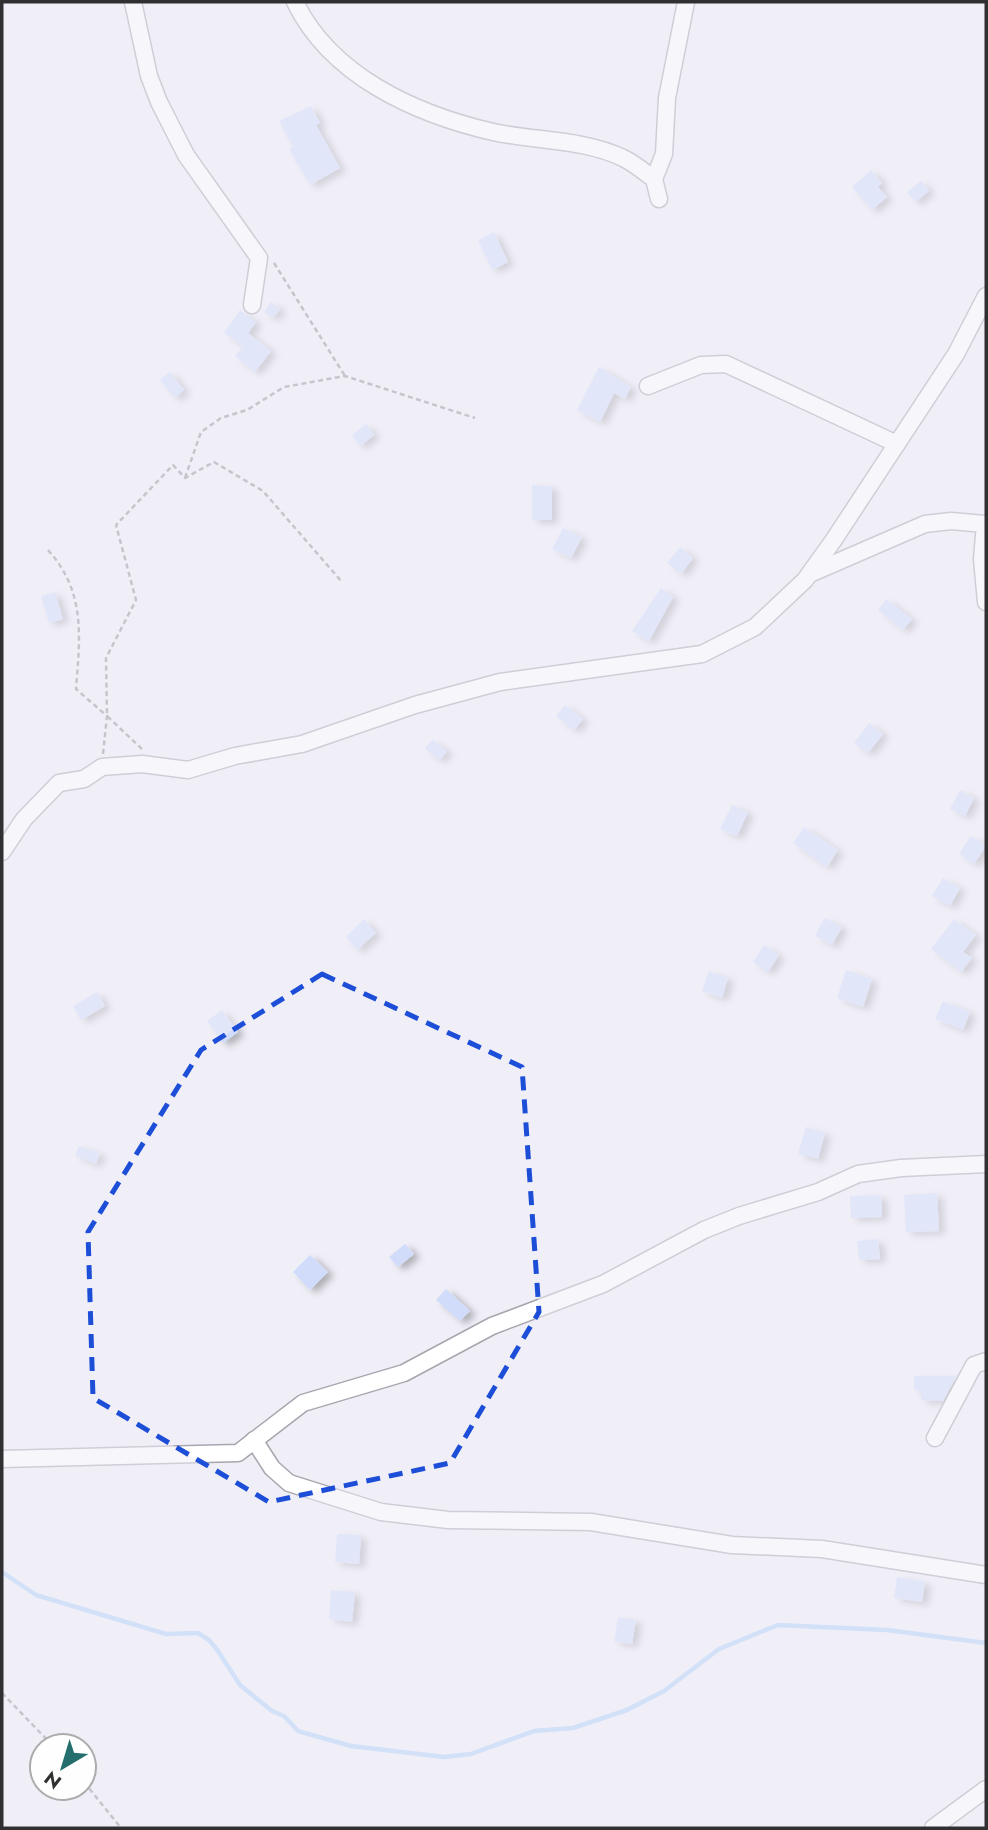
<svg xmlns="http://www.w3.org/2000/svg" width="988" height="1830" font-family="Jost,sans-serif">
<defs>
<filter id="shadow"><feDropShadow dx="6" dy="3.5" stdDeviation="3.5" flood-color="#0004"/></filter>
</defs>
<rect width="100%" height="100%" fill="#f0eff8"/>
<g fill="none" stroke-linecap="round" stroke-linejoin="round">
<!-- stream -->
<polyline stroke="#aed0f7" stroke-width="4.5" points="2,1572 36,1595 166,1634 198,1633 209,1640 218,1651 240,1685 272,1711 284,1716 298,1731 351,1746 444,1757 471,1754 534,1731 573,1728 627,1710 664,1691 719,1649 778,1625 887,1630 986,1643"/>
</g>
<!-- building -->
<g fill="#d1dbfa" filter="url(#shadow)">
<polygon points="311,106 320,123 316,125 340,168 310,185 289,149 293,147 279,121"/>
<polygon points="871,170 882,183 878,187 887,197 872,210 852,187"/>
<polygon points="921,181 929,191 915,202 907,192"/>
<polygon points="494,232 508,262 492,270 478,240"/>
<polygon points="271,302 280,309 273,318 264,312"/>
<polygon points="240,310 256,322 248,333 271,351 255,372 235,356 243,346 224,333"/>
<polygon points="599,367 631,387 625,399 614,393 600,422 577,410"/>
<polygon points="170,372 184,390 175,398 160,380"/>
<polygon points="366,424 374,435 360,446 352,435"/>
<polygon points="532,485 552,486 552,520 532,520"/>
<polygon points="563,528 582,537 571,558 552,549"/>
<polygon points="680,547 693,558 681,574 667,563"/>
<polygon points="661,588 673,597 649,641 632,631"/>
<polygon points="55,592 63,619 49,623 41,596"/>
<polygon points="886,599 912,619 903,630 878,610"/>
<polygon points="565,705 583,719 574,730 556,716"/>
<polygon points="869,723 883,734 868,753 854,743"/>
<polygon points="432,740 447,751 440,760 425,749"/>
<polygon points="960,790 974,798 965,816 950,809"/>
<polygon points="732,805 748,812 737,836 720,829"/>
<polygon points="804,827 838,850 827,867 793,843"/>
<polygon points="971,836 986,846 974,864 959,854"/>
<polygon points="943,878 960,888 950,906 932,896"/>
<polygon points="824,918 842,927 832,945 815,936"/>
<polygon points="364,919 376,933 357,950 346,937"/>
<polygon points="954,919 976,935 963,952 972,958 961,972 931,949"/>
<polygon points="764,945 779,955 768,972 753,962"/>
<polygon points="846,970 872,979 863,1007 837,998"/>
<polygon points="709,971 728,978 722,998 702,991"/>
<polygon points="97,992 105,1006 81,1020 73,1006"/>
<polygon points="943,1001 970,1012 963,1030 935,1019"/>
<polygon points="222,1010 238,1032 223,1043 207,1021"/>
<polygon points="806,1127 825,1133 818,1159 798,1154"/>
<polygon points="79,1146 100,1153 96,1164 75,1156"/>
<polygon points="937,1193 939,1231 906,1232 904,1195"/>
<polygon points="881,1195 882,1217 851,1218 850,1196"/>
<polygon points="878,1239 880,1259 859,1260 857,1241"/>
<polygon points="405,1244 414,1254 398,1267 389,1257"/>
<polygon points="310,1255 328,1272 310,1290 293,1272"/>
<polygon points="446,1289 470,1311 460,1321 436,1300"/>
<polygon points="914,1376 956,1376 943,1401 921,1400 921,1392 914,1389"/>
<polygon points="337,1534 361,1535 359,1564 335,1562"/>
<polygon points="897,1577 925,1582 922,1602 894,1598"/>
<polygon points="331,1590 355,1592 352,1622 329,1619"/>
<polygon points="618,1617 636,1620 632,1644 614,1641"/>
</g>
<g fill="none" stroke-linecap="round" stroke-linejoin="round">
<defs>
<g id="street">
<polyline points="133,2 149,76 159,102 186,155 259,258 252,305"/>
<path d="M 295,2 C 331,76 415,114 493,132 C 534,141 584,139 623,158 C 634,163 644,172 654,179 L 659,199"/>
<polyline points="654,179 664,154 667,98 686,2"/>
<polyline points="648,386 701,365 726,364 897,444"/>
<polyline points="812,573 925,524 951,521 985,524 982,559 986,602"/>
<polyline points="2,852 24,819 59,783 84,779 102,767 142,764 188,770 235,756 302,744 415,705 500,682 702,654 755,627 805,580 833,541 956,354 986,296"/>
<polyline points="935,1438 974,1365 986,1361"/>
<polyline points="254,1440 272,1468 289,1483 381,1512 448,1520 591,1522 732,1545 822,1549 986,1575"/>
<polyline points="2,1459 238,1453 303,1403 404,1373 492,1326 603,1284 704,1230 739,1216 818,1192 858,1174 901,1168 986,1164"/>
<polyline points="933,1828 986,1789"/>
</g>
</defs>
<!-- street casing -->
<use href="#street" stroke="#a7a6ae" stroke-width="19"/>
<!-- path -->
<g stroke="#939298" stroke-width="2.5" stroke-dasharray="5 3.5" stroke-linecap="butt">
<polyline points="274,263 345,376"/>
<polyline points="185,478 201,432 221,418 247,410 284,387 345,376 475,418"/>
<path d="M 48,550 C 86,592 80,637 76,689 L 107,716 L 103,754"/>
<polyline points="142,749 107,716 106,658 136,600 116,525 173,465 185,478 214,462 263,491 342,582"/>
<polyline points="2,1693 53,1746"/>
<polyline points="84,1782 121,1828"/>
</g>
<!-- street -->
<use href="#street" stroke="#fff" stroke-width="16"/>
</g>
<!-- marked area -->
<path d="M0 0H988V1830H0ZM 322,974 L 522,1067 L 539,1312 L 450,1463 L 269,1502 L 93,1398 L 88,1232 L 201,1050 Z" fill="#f0eff8" fill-opacity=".55" fill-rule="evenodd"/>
<path fill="none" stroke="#1d4ed8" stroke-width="5" stroke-dasharray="14 9" stroke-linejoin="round" d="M 322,974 L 522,1067 L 539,1312 L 450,1463 L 269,1502 L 93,1398 L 88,1232 L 201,1050 Z"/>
<!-- border -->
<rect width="988" height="1830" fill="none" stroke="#303033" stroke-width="7"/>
<!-- north arrow -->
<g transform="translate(63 1767) rotate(218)"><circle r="33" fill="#fefefe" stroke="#acacad" stroke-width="2"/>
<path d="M0-5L12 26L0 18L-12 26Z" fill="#246f6e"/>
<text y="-10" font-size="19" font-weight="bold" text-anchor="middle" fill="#303033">N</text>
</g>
</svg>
